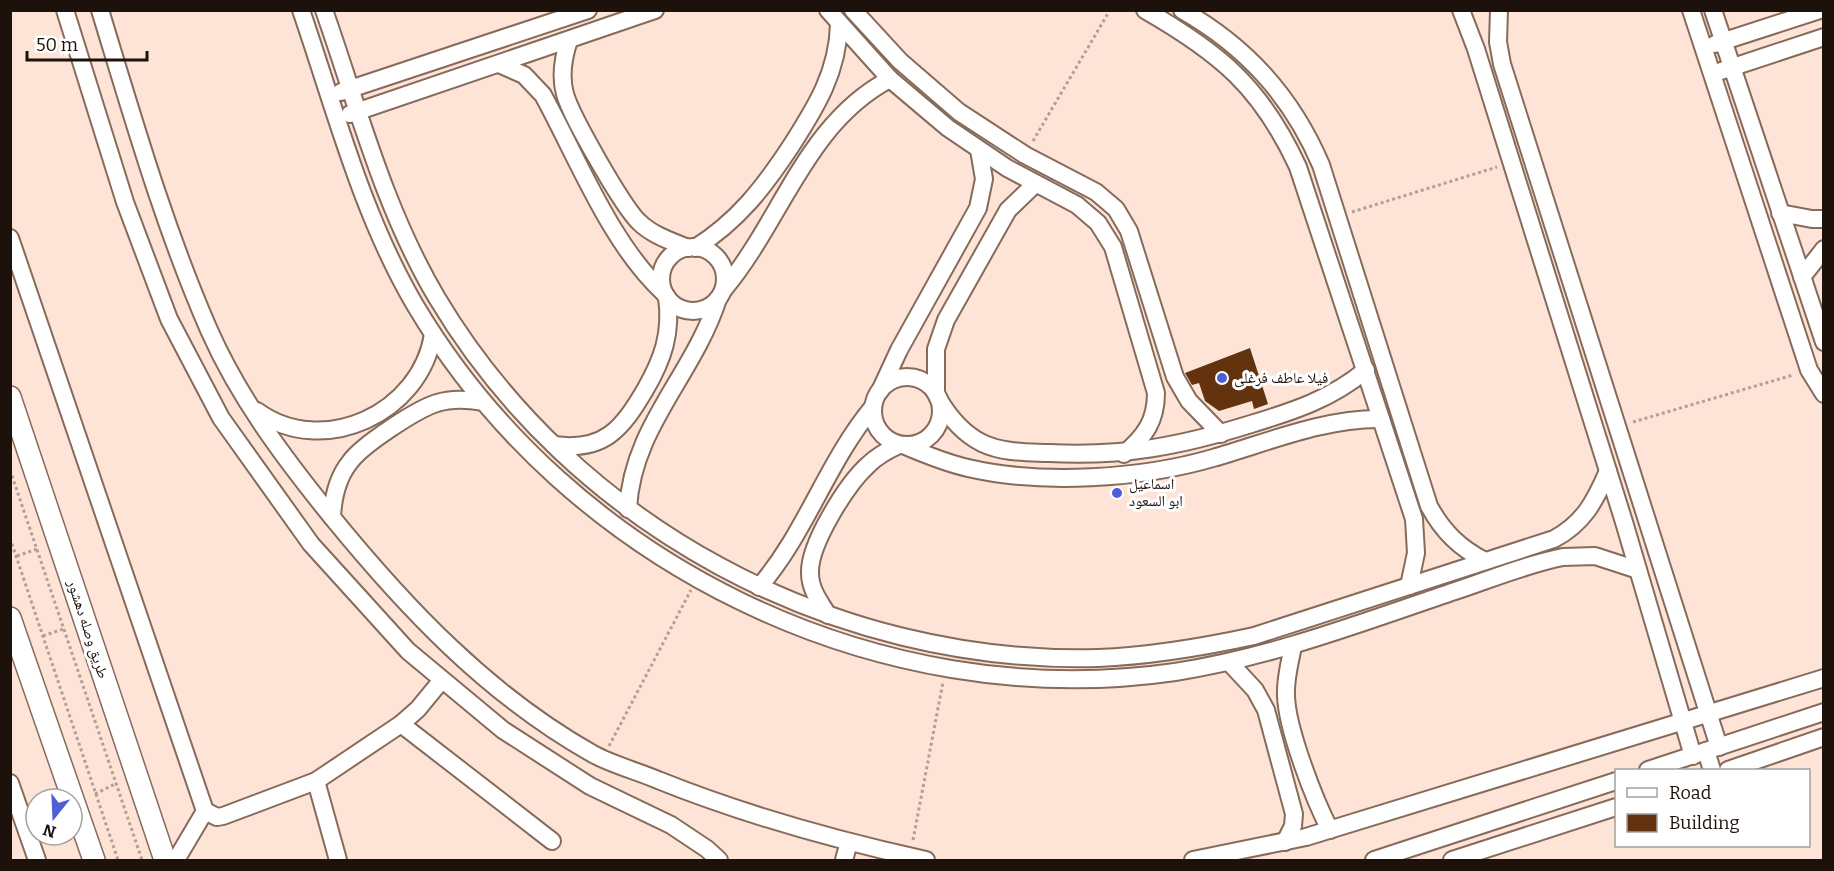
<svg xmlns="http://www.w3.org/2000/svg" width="1834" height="871" font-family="Bitter,'Noto Naskh Arabic',serif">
<rect width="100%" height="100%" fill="#fde4d6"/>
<!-- building -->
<polygon fill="#63320f" points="1250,348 1268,404 1254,409 1252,401 1219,411 1205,401 1199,383 1192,385 1185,373"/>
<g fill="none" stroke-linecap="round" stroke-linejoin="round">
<defs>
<g id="minor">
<polyline points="65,10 125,202 169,319 221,418 311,544 408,651 503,730 590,786 671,825 707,849 719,860"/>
<path d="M 100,10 C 133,118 164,227 209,330 C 239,398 284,458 331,516 C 406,608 488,695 593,754 C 613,765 637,771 658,780 C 745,815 835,840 926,860"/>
<path d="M 301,10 C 335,109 362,215 415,305 C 568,563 877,715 1175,672 C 1272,657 1363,622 1455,591 C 1491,579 1527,564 1563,557 L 1595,556 L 1638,570"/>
<path d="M 324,10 C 358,107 384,209 437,298 C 573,526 834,665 1098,658 C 1151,656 1203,647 1254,636 L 1554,539 C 1584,523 1595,501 1608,471"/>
<path d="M 828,10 L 890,79 L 948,128 L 1007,168 L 1077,205 L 1098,223 L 1113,247 L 1156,393 C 1156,421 1145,436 1124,454"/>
<polyline points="853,10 900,61 959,112 1025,155 1096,192 1116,209 1129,231 1175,377 1189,401 1221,434"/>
<path d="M 1145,10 C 1220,53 1261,87 1298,167 L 1414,519 L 1416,553 L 1409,586"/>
<path d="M 1182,10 C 1247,47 1292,97 1321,165 L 1429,506 C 1443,532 1460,548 1485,561"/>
<polyline points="1461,10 1476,49 1624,522 1693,756"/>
<polyline points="1499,10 1498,42 1502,64 1719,747"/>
<polyline points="1691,10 1809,370 1824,394"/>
<polyline points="1713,10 1824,342"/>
<path d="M 569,40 C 563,58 560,76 565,94 C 571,116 623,207 639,222 C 652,235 671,241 688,248"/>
<polyline points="1715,44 1820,10"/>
<path d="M 499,64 L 524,75 L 543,95 C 578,159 611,245 665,294"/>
<polyline points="1721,71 1824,37"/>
<polyline points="341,92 588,10"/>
<polyline points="350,114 655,10"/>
<polyline points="1780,213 1812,219 1824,219"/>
<polyline points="10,238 205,811 217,817 223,816 316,781 401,724 552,841"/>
<circle cx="693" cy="279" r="32"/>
<path d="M 695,248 C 738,221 764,187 791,146 C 816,107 838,72 839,24"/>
<polyline points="1802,277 1824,249"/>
<path d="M 724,289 C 782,220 806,123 890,79"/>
<circle cx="907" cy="411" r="34"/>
<polyline points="880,391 899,350 978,208 984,179 979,150"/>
<polyline points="936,394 936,349 946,320 1008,210 1035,184"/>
<path d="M 938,398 C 949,417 962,433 982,443 C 1003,453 1026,452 1049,453 C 1123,457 1181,446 1251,424 C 1294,411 1331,399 1366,370"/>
<path d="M 257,411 C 323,459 421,413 433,334"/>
<path d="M 554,445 C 604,452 622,429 645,390 C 663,359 672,333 667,297"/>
<path d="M 903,445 C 924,454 946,463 968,468 C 1041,485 1141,479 1213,458 C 1266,443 1324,418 1381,419"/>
<path d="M 628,509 C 632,427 693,376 718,299"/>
<path d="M 332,517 C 333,497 337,478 350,462 C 362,445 417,409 437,403 C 452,398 467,399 483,402"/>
<path d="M 759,587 C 806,533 827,462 873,407"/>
<path d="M 828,615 C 819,601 810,589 810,573 C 809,544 847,484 868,465 C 877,456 888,450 899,445"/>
<path d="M 1293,646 C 1290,662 1285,679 1286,696 C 1287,729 1314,799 1330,830"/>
<polyline points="1229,662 1255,690 1266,710 1294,814 1293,826 1285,842"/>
<polyline points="401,724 418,709 441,681"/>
<polyline points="1706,751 1712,770"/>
<polyline points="1648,770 1824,712"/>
<polyline points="1728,770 1824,737"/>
<polyline points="316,781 338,860"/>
<polyline points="10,783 37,860"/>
<polyline points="176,860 205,811"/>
<polyline points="844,860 849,842"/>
<polyline points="1193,860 1306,837 1824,678"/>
<polyline points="1374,860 1616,781"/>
<polyline points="1452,860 1616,807"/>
</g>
<g id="major">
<polyline points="10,397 165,860"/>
<polyline points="10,618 94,860"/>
</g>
</defs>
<!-- minor casing -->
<use href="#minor" stroke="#866b5b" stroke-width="20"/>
<!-- major casing -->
<use href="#major" stroke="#866b5b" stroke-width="24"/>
<!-- path -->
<g stroke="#b39f93" stroke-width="3" stroke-dasharray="3 3" stroke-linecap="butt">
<polyline points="1033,141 1110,10"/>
<polyline points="1352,212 1497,167"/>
<polyline points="1633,422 1793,375"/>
<polyline points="10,470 142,860"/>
<polyline points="10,538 118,860"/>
<polyline points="17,556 37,549"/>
<polyline points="43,636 63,629"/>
<polyline points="609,746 691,590"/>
<polyline points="95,794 115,784"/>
<polyline points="913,840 943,682"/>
</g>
<!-- minor -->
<use href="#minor" stroke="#fff" stroke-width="16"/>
<!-- major -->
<use href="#major" stroke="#fff" stroke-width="21"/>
</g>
<!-- markers -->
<g fill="#4e5ed4" stroke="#fff" stroke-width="2">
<circle cx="1222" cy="378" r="6"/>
<circle cx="1117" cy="493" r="6"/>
</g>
<g text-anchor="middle" stroke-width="6" stroke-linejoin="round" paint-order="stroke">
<!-- poi labels -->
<g font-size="15" fill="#1c110b" stroke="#fff" text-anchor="start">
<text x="1234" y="383">فيلا عاطف فرغلى</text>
<text x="1129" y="489">اسماعيل<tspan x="1129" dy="17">ابو السعود</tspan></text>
</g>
<!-- street labels -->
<g font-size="15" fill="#1c110b" stroke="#fff">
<text transform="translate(88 629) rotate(72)" y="5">طريق وصله دهشور</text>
</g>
</g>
<!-- border -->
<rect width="1834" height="871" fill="none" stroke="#1c110b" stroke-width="24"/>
<!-- legend -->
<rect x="1615" y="769" width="195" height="78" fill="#ffffff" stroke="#a4a09d" stroke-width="1.5"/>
<rect x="1627" y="788" width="30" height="9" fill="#ffffff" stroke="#a4a09d" stroke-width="1.5"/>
<text x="1669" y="799" font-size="18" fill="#1c110b">Road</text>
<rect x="1627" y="814" width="30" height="18" fill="#63320f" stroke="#a4a09d" stroke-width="1.5"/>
<text x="1669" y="829" font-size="18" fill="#1c110b">Building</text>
<!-- north arrow -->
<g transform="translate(54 817) rotate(198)"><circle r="28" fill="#ffffff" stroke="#a4a09d" stroke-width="1.5"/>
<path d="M0-4.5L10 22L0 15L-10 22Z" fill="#4e5ed4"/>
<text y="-9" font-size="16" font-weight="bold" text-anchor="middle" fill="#1c110b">N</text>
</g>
<!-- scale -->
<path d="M27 51v9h120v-9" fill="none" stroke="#1c110b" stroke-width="3"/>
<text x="36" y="51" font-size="18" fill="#1c110b" stroke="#ffffff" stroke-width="4.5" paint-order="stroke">50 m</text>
</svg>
